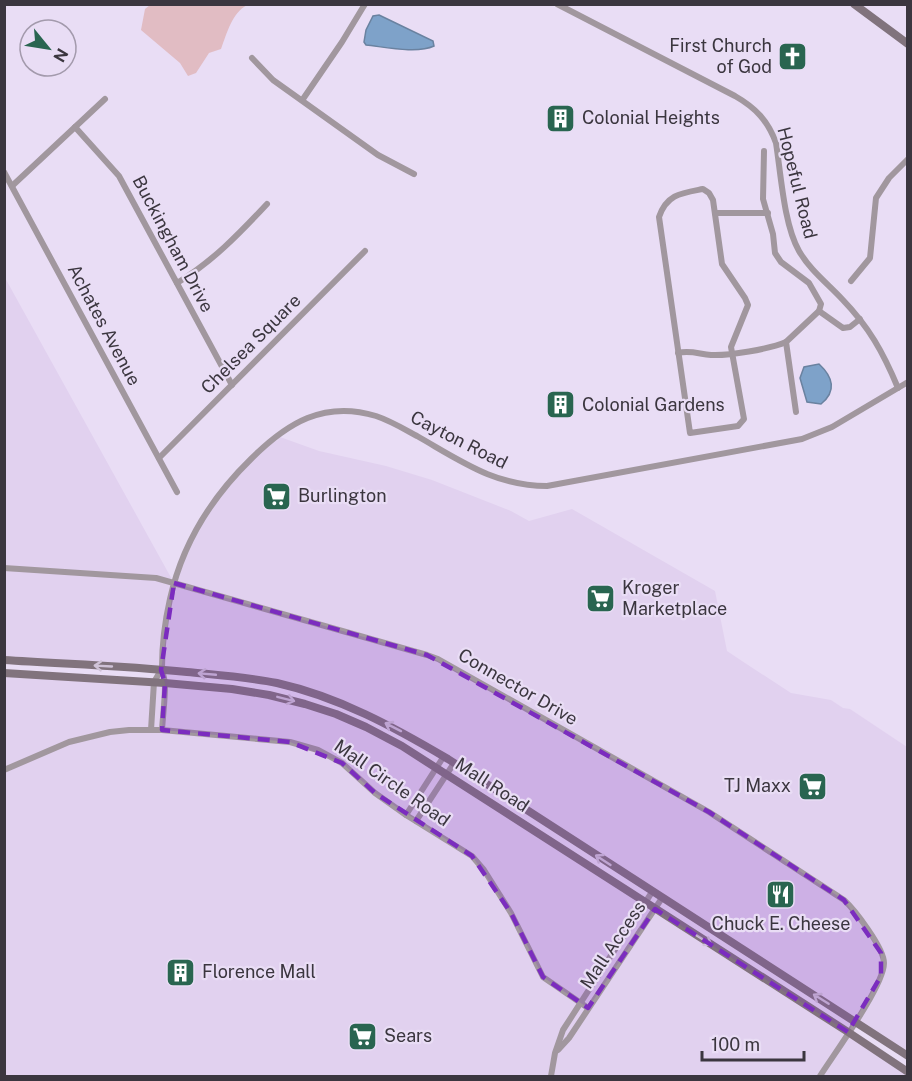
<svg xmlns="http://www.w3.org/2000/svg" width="912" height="1081" font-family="'Public Sans',sans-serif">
<rect width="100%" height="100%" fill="#e9ddf5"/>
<!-- built -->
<g fill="#e1d1ef">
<polygon points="4,276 174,583 181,563 212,503 270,439 277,441 280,437 319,451 386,466 432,480 511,511 529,521 572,509 715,591 727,651 745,663 791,693 831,700 843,708 850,709 907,747 907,1056 453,762 330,699 229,676 5,660"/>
<polygon points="4,673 269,695 366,727 907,1072 907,1076 5,1076"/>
</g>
<!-- green -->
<path fill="#e1bcc3" d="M 150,5 L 150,4 L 247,5 C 232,13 227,33 221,49 L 209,53 L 196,73 L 188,76 L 180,63 L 141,30 L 145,9 Z"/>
<!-- water -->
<g fill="#7ea2c9" stroke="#6a82a0" stroke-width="1.5">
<path d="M 379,15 L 433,41 L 434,46 C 417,54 385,47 366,45 L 364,42 L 366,30 L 373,16 Z"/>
<path d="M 819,364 C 833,377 837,391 821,404 L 807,402 L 800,378 L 804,367 Z"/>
</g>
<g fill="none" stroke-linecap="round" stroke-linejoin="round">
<!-- street -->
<g stroke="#a1979e" stroke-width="6">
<path d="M 557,4 L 735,96 C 756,108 768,121 776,143 C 781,175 784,225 799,251 C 810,270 827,283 842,299 C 869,327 883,352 898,388"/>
<polyline points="252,58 273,80 378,155 414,174"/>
<polyline points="303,99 342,42 365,4"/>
<polyline points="75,127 119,176 232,385"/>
<polyline points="764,151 763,199 773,234 775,253 781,262 809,283 821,304 819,311 786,342 796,412"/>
<polyline points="4,172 177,492"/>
<polyline points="12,186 105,99"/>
<path d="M 703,189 L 709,193 L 713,200 L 722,264 L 745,298 L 748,305 L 731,347 L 744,419 L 738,426 L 690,433 L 659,217 C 667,194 682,193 703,189 Z"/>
<polyline points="715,213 768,213"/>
<polyline points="851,281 870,258 876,198 889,178 908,159"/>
<path d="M 177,283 C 212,262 239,234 267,204"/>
<polyline points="819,311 843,328 850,327 860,319"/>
<path d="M 678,353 C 690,350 699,354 711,355 C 728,356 770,349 786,342"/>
<polyline points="159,458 365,251"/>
<path d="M 4,568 L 156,578 L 427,655 L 438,659 L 709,812 L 844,900 C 855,910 884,948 884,963 C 884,986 834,1054 820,1076"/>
<polyline points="151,730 154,682 161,670"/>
<path d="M 162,730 C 163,715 165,700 165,685 C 165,679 162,673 162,667 C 162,645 165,621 170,599 C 182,545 211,498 251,459 C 287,423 324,400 376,416 C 391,421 404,429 417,436 C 461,461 495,486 547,486 L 802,439 L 832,427 L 908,382"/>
<polyline points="4,770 69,742 110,732 129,730 162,730 290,742 318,750 342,763 375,793 406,815 472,856 484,870 511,913 543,977 588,1008"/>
<polyline points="406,815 444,756"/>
<polyline points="416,821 454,763"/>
<polyline points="558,1050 569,1038 662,898"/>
<polyline points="551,1076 555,1053 563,1030 652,892"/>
</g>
<!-- secondary -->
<g stroke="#81737d" stroke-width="8">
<polyline points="854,4 908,44"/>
<path d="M 4,660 C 65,664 126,666 187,672 C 217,675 248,677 277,683 C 339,697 394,727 448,759 L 908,1056"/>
<polyline points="4,673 165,683 232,689 269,695 305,704 336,714 366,727 402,746 848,1032 908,1072"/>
</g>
</g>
<!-- one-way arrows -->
<defs><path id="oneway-shaft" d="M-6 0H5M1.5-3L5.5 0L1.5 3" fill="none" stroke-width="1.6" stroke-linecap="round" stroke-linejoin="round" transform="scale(1.5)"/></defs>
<g stroke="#cfc2d7">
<use href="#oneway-shaft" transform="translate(103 666) rotate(-177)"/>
<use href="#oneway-shaft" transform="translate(207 674) rotate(-175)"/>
<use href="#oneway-shaft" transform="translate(286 699) rotate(14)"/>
<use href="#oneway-shaft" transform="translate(393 727) rotate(-153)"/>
<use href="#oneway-shaft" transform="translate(603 860) rotate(-147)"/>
<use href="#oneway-shaft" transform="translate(704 940) rotate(32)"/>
<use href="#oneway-shaft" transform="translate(821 999) rotate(-148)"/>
</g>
<!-- marked area -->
<path fill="#7b2cbf" fill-opacity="0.2" stroke="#7b2cbf" stroke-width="4.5" stroke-dasharray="12 8" stroke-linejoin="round" d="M 174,583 L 427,655 L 709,812 L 844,900 L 881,953 L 881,976 L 848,1032 L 655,909 L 588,1008 L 543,977 L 511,913 L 472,856 L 375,793 L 342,763 L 290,742 L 162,730 L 165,683 L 161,670 Z"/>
<!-- icons -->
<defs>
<symbol id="church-square" viewBox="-11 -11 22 22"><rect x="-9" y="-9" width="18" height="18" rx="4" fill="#296550" stroke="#e9ddf5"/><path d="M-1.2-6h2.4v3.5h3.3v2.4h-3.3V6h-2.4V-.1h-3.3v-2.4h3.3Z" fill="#fff"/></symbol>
<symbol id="building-square" viewBox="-11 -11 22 22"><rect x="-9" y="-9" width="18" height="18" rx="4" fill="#296550" stroke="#e9ddf5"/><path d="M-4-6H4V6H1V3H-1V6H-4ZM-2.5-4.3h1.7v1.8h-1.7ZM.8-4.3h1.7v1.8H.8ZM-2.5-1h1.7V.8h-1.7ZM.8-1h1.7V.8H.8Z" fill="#fff"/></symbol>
<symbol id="supermarket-square" viewBox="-11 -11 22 22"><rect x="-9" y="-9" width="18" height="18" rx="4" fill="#296550" stroke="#e9ddf5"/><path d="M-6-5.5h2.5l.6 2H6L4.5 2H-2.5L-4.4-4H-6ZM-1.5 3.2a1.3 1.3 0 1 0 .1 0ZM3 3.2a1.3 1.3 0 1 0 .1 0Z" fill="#fff"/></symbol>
<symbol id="restaurant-square" viewBox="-11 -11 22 22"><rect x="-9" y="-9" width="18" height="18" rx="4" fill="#296550" stroke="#e9ddf5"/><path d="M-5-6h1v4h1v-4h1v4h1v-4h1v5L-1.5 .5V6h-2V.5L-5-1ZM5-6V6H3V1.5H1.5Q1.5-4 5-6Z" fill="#fff"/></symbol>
</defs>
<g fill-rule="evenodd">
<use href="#church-square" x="776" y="40" width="33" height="33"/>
<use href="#building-square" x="544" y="102" width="33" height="33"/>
<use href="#building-square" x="544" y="388" width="33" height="33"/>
<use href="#supermarket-square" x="260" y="480" width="33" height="33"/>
<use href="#supermarket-square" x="584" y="582" width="33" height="33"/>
<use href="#supermarket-square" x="796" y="770" width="33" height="33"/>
<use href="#restaurant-square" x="764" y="878" width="33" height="33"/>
<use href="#building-square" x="164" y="956" width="33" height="33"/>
<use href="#supermarket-square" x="346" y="1020" width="33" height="33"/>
</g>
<g text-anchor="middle" stroke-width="4.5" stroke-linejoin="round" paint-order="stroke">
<!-- poi labels -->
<g font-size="18" fill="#3b363f" stroke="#e9ddf5" text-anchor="start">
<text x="772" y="52" text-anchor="end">First Church<tspan x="772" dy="21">of God</tspan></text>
<text x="582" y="124">Colonial Heights</text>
<text x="582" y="411">Colonial Gardens</text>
<text x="298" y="502">Burlington</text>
<text x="622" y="594">Kroger<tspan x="622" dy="21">Marketplace</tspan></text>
<text x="791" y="792" text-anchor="end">TJ Maxx</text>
<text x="781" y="930" text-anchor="middle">Chuck E. Cheese</text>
<text x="202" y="978">Florence Mall</text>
<text x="384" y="1042">Sears</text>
</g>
<!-- street labels -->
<g font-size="18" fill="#3b363f" stroke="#e9ddf5">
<text transform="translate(797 183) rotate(76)" y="6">Hopeful Road</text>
<text transform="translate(173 244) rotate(62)" y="6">Buckingham Drive</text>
<text transform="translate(104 325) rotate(62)" y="6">Achates Avenue</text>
<text transform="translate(251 344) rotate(-45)" y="6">Chelsea Square</text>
<text transform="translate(459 440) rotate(27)" y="6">Cayton Road</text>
<text transform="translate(518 687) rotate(30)" y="6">Connector Drive</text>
<text transform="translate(392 783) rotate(35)" y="6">Mall Circle Road</text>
<text transform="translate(492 785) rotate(33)" y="6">Mall Road</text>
<text transform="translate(613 945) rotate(-56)" y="6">Mall Access</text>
</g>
</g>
<!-- border -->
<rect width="912" height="1081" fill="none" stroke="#3b363f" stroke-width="12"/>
<!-- north arrow -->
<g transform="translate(48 48) rotate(120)"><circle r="28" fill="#e9ddf5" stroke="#a39aac" stroke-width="1.5"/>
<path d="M0-4.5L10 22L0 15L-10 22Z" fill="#296550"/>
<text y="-9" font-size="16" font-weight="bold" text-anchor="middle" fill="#3b363f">N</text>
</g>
<!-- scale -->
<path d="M702 1051v9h102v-9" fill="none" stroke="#3b363f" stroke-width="3"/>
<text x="711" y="1051" font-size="18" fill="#3b363f" stroke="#e9ddf5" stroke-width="4.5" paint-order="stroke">100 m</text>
</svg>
